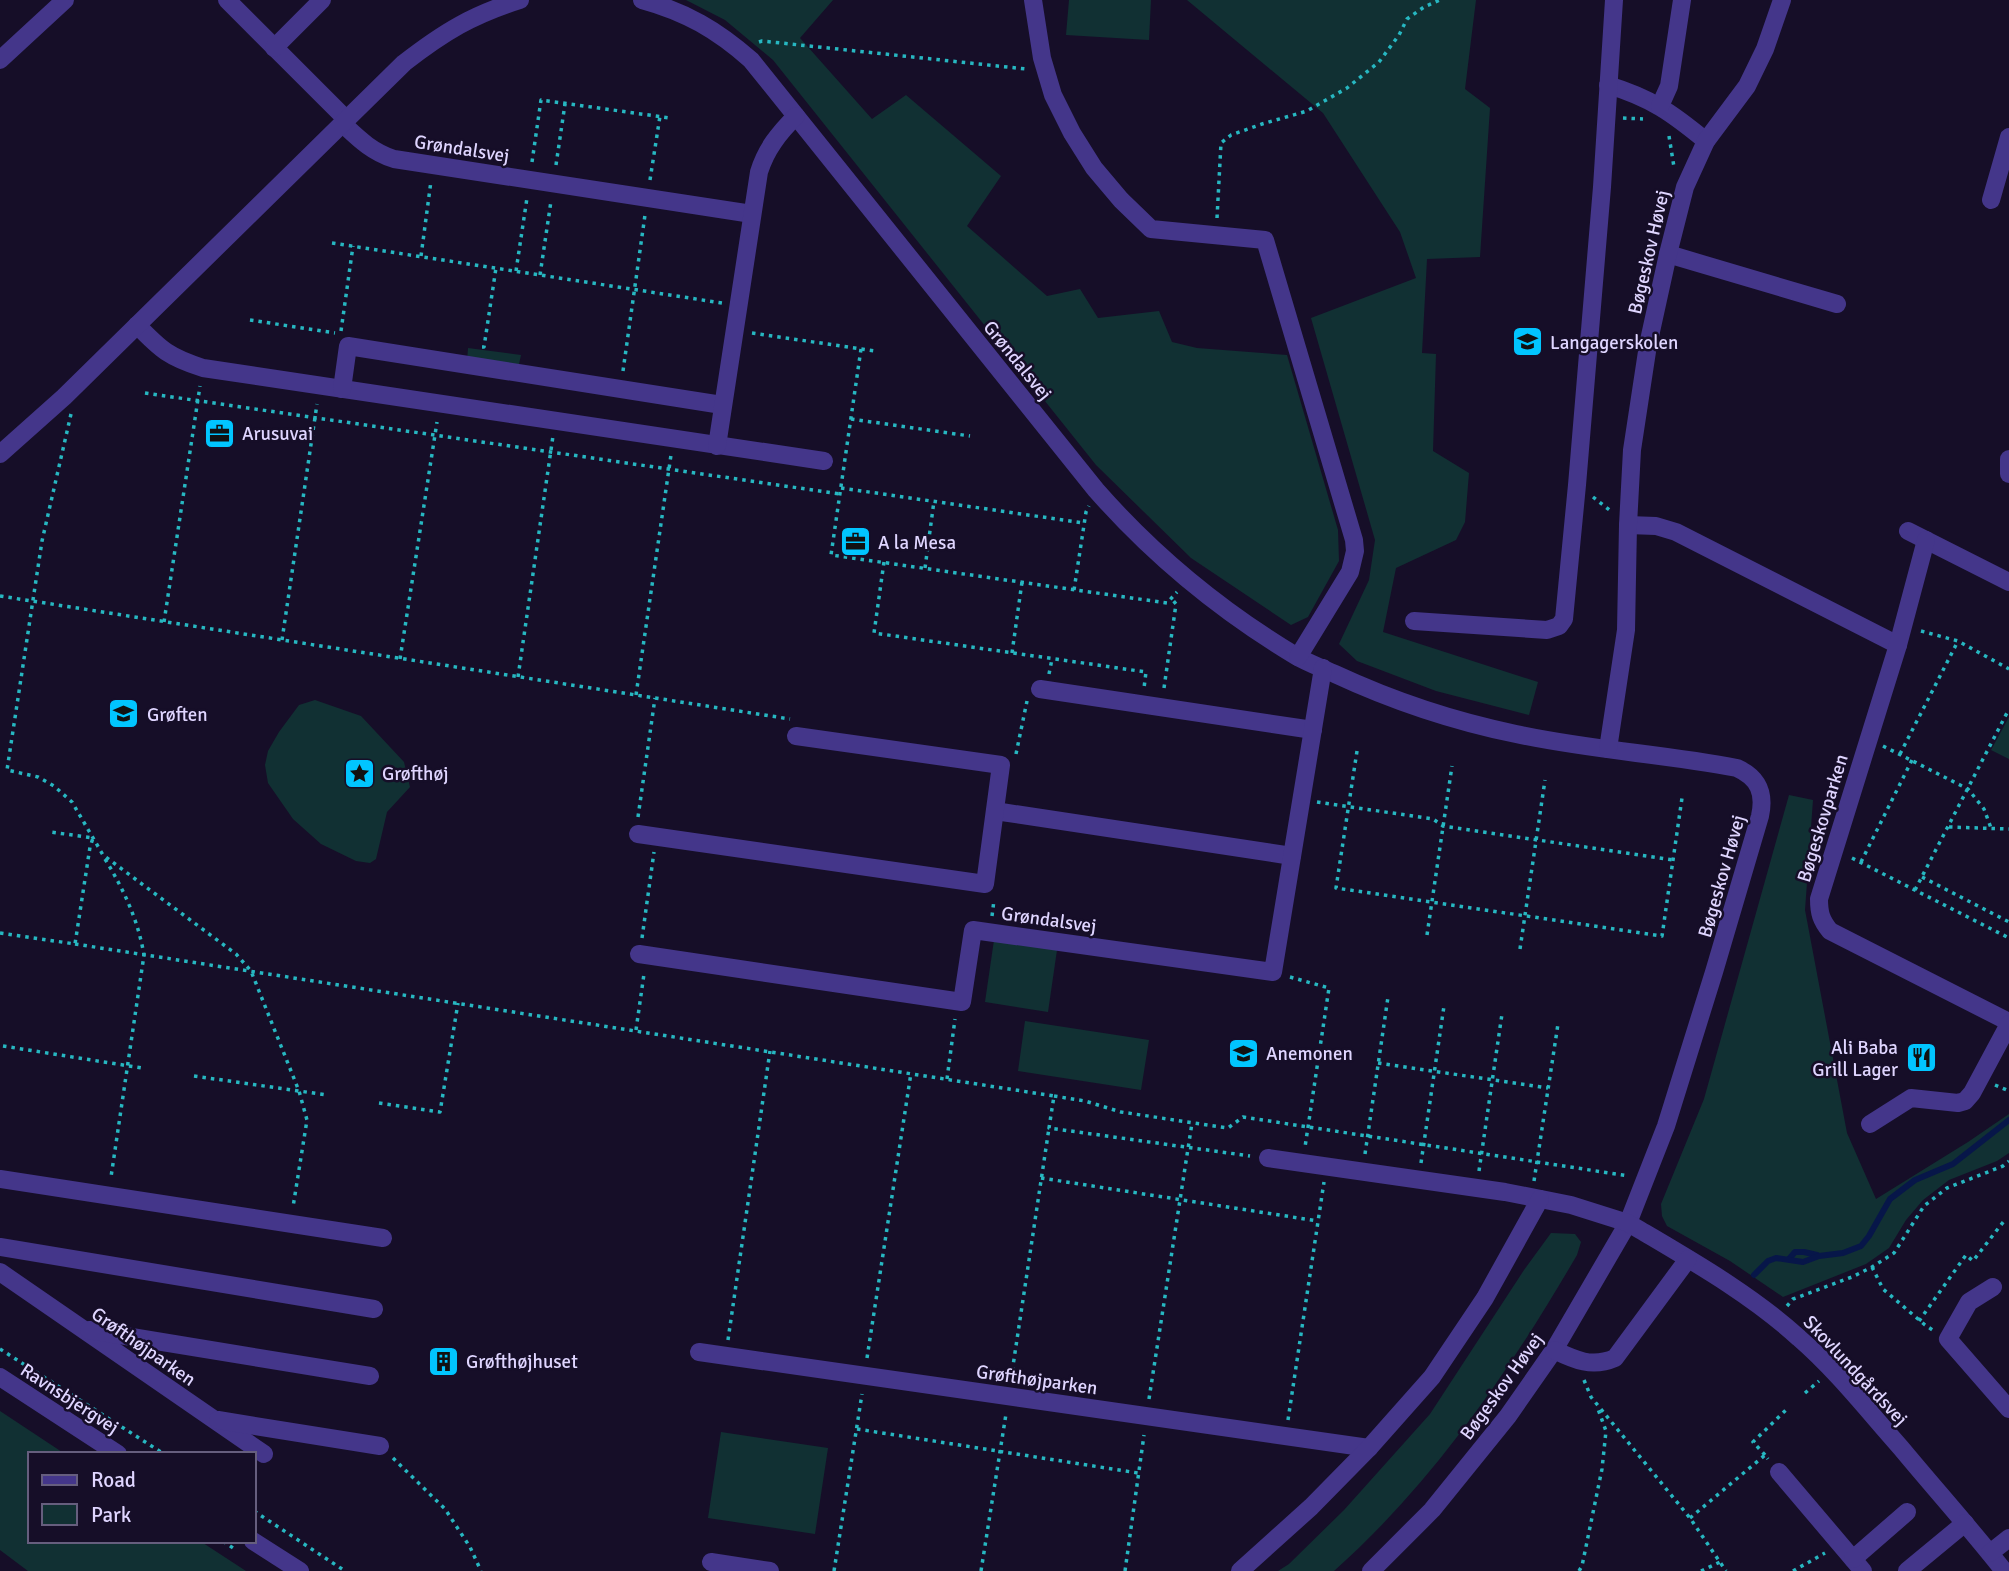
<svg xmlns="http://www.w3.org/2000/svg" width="2009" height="1571" font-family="Signika,sans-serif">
<rect width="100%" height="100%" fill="#160e28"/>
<!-- green -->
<g fill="#113033">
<polygon points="686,0 833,0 800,38 872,119 906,95 1001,176 967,226 1047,296 1080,289 1098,318 1159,311 1172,342 1197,348 1287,355 1338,530 1339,561 1308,617 1291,625 1191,558 1096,465 773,60 725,20"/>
<polygon points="1069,0 1151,0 1149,40 1066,35"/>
<polygon points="1187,0 1476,0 1465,89 1490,108 1480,257 1427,259 1422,353 1436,354 1433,451 1469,473 1465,522 1456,540 1396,568 1383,632 1538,682 1529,715 1436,691 1357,661 1339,644 1369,580 1375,540 1311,318 1416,278 1400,232 1323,113"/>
<polygon points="468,348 521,355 518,369 467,362"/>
<polygon points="315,700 361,716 404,762 410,787 387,812 376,859 370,863 356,861 321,844 293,819 268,783 265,765 268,751 279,732 299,705"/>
<polygon points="2009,717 2009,759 1991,750"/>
<polygon points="1789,795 1813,800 1805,910 1847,1133 1876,1199 1968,1142 2009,1114 2009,1153 1997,1161 1949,1180 1923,1200 1906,1220 1889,1248 1866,1264 1783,1297 1730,1261 1667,1226 1662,1216 1661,1204 1704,1099"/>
<polygon points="994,940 1057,950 1048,1012 985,1002"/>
<polygon points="1025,1021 1149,1040 1141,1090 1018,1071"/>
<path d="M 1551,1233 L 1575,1234 L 1581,1242 L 1577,1255 C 1510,1370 1434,1482 1334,1571 L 1278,1571 L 1289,1564 L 1344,1510 L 1430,1414 L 1524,1270 Z"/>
<polygon points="0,1411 65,1454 30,1454 30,1541 200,1541 246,1571 28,1571 0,1550"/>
<polygon points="721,1432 828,1448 815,1534 708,1518"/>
</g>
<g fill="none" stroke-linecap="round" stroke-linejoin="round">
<!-- stream -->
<g stroke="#071649" stroke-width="6">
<polyline points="1789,1259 1795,1252 1804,1252 1817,1255"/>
<polyline points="1754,1275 1768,1261 1776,1258 1803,1262 1819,1256 1843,1253 1861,1246 1869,1236 1890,1199 1915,1180 1953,1164 2009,1120"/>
</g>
<!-- path -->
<g stroke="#27b7c1" stroke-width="3.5" stroke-dasharray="3.5 5" stroke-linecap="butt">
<polyline points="759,42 762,41 1026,69"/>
<polyline points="1623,118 1643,119"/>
<polyline points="1669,136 1674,167"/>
<polyline points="532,162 541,100 670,118"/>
<polyline points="556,165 565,104"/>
<polyline points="650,180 660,116"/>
<polyline points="1217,218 1221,143 1231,135 1262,124 1307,111 1347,88 1379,62 1399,35 1407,19 1424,7 1440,0"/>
<polyline points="332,243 722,303"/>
<polyline points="421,256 431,181"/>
<polyline points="516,271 527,198"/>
<polyline points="540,275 551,201"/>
<polyline points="250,320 335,333"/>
<polyline points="341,331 353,246"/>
<polyline points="752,333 875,351"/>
<polyline points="482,347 484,347 496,268"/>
<polyline points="861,349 831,555 1167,603 1177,592"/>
<polyline points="623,371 645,215"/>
<polyline points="145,393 840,494"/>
<polyline points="71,414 42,541 7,770 38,777 54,786 72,802 103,855 236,954 251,971 299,1091 307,1120 293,1207"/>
<polyline points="851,419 970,436"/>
<polyline points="841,488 1084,523"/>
<polyline points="1593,497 1612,512"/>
<polyline points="884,562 874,633 1146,672 1144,688"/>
<polyline points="925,568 934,501"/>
<polyline points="1074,590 1086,512 1089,506"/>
<polyline points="0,596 790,719"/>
<polyline points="164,622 200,386"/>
<polyline points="1921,631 1958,641 2009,669"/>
<polyline points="282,640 317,404"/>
<polyline points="1012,653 1022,582"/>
<polyline points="400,659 437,422"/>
<polyline points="1049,674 1052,659"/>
<polyline points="518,677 553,436"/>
<polyline points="1164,688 1176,604 1171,598"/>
<polyline points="636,695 671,455"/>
<polyline points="1883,746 1968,789 1984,809 1991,828"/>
<polyline points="1357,751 1336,888 1662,936 1682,798"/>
<polyline points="1016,754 1027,701"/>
<polyline points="1900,754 1958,641"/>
<polyline points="1317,802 1433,819 1443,826 1673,860"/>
<polyline points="638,817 655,698"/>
<polyline points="1949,827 2009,829"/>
<polyline points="1852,858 2009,938"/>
<path d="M 105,859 C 124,890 138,920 144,955 L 111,1177"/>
<polyline points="1861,862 1912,760"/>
<polyline points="1922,877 2009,922"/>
<polyline points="1915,890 2009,709"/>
<polyline points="992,916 994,900"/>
<polyline points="0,933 75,944 90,847 93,838 51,832"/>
<polyline points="1427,935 1452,766"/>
<polyline points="642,938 654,852"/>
<polyline points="75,944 1054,1096 1049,1128 1250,1156"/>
<polyline points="1520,949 1545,780"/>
<polyline points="1290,977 1329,988 1305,1147"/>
<polyline points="636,1030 644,974"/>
<polyline points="3,1046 142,1068"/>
<polyline points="1378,1063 1548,1088"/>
<polyline points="194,1076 327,1095"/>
<polyline points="947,1079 955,1019"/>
<polyline points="1995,1085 2009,1091"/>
<polyline points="1054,1096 1085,1101 1121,1112 1228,1128 1243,1117 1629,1176"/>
<polyline points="379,1103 440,1112 458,1003"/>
<polyline points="1365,1154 1388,997"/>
<polyline points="1421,1163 1444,1006"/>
<polyline points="1479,1171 1502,1014"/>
<polyline points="1041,1178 1318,1221"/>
<polyline points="1534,1181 1558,1024"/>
<polyline points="1872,1267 1883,1289 1925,1325 1934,1331"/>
<polyline points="1787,1306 1793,1299 1852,1277 1872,1267 1894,1253 1924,1206 1947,1188 2003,1166 2009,1161"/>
<polyline points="1919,1321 1966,1255 1973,1261 2004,1221"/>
<polyline points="728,1340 770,1051"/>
<polyline points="0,1349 164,1454"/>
<polyline points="867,1358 911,1073"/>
<polyline points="1011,1379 1049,1128"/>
<polyline points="1584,1380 1591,1397 1690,1518 1726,1571"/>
<polyline points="1805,1393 1819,1381"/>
<polyline points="1149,1399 1192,1123"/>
<polyline points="1288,1420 1324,1182"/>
<polyline points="857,1429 1138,1473"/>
<polyline points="1765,1455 1753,1442 1788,1408"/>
<polyline points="393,1458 445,1509 470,1547 481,1571"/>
<polyline points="254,1511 345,1571"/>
<polyline points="1690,1518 1765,1455 1768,1459"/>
<polyline points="223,1541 236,1550"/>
<polyline points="834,1571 862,1394"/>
<polyline points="981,1571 1006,1414"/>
<polyline points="1125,1571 1144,1435"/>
<polyline points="1579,1571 1582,1566 1602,1469 1606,1431 1598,1409"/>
<polyline points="1701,1571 1720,1562"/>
<polyline points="1793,1571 1825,1553"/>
</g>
<!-- minor -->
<g stroke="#44368a" stroke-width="18">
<polyline points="227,0 347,120"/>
<path d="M 642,0 C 686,12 717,30 751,60 L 1096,490 C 1154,556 1221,611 1296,656 C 1308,663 1322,668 1335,674 C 1393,701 1453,721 1516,734 C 1589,750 1664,754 1737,768 C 1759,778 1765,793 1760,816 L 1714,972 L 1666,1126 L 1628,1223 L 1554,1350 L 1508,1416 L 1432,1510 L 1371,1571"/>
<polyline points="1033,0 1042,58 1053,95 1072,133 1094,168 1121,200 1151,229 1265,240 1354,540 1355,551 1350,572 1298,657"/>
<polyline points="274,48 322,0"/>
<polyline points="0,60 65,0"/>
<path d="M 1608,85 C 1651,98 1672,113 1706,141"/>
<polyline points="1660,106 1669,86 1682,0"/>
<path d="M 343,124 C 359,139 372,152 394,159 L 752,214"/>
<polyline points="1991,200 2009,137"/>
<polyline points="1668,254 1837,304"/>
<path d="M 137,325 C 161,350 169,357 203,368 L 824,461"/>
<polyline points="342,389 348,346 722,405"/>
<path d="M 717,446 L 759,172 C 766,149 779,133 796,116"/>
<path d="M 0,454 L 64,397 L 404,63 C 444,32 472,15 520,0"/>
<polyline points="2009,459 2009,474"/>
<polyline points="1628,525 1656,526 1676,532 1898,645"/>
<polyline points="1908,531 2009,582"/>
<path d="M 1926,540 L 1898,645 L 1819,899 C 1819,913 1821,920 1830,931 L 2009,1022"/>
<polyline points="1414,621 1547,630 1559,626 1564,619 1577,485 1602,187 1614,0"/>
<polyline points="1040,689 1313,730"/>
<polyline points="1608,749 1626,630 1628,525 1632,450 1648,345 1668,254 1685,187 1706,141 1747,86 1765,49 1782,0"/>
<polyline points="995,811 1292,856"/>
<polyline points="638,834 985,884 1001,765 796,736"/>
<polyline points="639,954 962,1002 973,930 1273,972 1323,668"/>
<polyline points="1870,1124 1911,1098 1958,1103 1965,1101 1972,1093 2009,1024"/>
<path d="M 1268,1158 L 1505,1192 L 1571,1205 L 1628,1223 L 1640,1230 C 1694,1262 1752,1295 1799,1338 C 1837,1371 1868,1411 1901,1448 C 1935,1489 1971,1529 2004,1571"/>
<polyline points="0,1179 383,1238"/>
<polyline points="0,1247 374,1309"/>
<polyline points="0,1272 264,1454"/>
<polyline points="1993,1287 1969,1302 1948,1339 2009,1409"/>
<polyline points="89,1330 370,1376"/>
<path d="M 1554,1350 C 1575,1360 1592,1368 1615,1358 L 1688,1259"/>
<polyline points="699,1352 1369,1448"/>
<polyline points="0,1377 118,1454"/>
<polyline points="218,1420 380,1446"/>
<polyline points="1779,1472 1863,1571"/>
<polyline points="253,1541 300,1571"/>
<polyline points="1990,1553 2009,1538"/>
<polyline points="1853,1559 1907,1512"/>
<polyline points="711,1562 770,1571"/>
<polyline points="1240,1571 1311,1507 1369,1448 1432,1377 1485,1298 1540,1199"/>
<polyline points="1907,1571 1965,1523"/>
</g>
</g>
<!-- icons -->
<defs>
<symbol id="school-square" viewBox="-11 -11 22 22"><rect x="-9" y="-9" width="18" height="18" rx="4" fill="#01c5ff" stroke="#160e28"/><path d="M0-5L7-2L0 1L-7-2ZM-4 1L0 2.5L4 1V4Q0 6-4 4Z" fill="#111"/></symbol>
<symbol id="office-square" viewBox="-11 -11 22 22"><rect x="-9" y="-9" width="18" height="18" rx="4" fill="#01c5ff" stroke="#160e28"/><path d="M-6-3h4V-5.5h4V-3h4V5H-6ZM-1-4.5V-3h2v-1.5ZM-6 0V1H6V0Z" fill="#111"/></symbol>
<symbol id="sight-square" viewBox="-11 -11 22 22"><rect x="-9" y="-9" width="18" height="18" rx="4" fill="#01c5ff" stroke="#160e28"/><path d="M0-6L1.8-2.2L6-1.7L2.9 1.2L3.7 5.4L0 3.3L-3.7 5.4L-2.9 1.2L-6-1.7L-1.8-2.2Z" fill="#111"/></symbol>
<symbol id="restaurant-square" viewBox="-11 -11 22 22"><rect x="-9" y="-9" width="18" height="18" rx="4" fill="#01c5ff" stroke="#160e28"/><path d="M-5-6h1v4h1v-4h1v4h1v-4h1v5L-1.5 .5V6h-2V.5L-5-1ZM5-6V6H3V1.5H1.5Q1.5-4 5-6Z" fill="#111"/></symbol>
<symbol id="building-square" viewBox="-11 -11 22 22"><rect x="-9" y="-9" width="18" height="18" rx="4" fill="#01c5ff" stroke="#160e28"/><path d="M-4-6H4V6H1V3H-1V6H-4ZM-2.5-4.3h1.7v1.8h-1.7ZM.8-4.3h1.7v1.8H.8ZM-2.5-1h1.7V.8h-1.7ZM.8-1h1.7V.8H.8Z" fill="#111"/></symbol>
</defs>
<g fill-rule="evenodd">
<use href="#school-square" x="1510" y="324" width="35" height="35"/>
<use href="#office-square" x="202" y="416" width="35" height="35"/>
<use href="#office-square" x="838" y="524" width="35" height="35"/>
<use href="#school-square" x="106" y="696" width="35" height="35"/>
<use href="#sight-square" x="342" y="756" width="35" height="35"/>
<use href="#school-square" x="1226" y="1036" width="35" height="35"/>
<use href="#restaurant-square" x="1904" y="1040" width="35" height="35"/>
<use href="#building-square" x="426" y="1344" width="35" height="35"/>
</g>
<g text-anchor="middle" stroke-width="5" stroke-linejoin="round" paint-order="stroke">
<!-- street labels -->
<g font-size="19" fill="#dfd5ff" stroke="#160e28">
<text transform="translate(462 148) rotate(9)" y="7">Grøndalsvej</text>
<text transform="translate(1648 252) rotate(-77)" y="7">Bøgeskov Høvej</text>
<text transform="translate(1018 360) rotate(51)" y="7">Grøndalsvej</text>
<text transform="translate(1822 818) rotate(-73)" y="7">Bøgeskovparken</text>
<text transform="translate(1721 876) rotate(-74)" y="7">Bøgeskov Høvej</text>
<text transform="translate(1049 919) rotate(8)" y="7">Grøndalsvej</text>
<text transform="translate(144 1346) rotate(35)" y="7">Grøfthøjparken</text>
<text transform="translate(1856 1370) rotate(47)" y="7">Skovlundgårdsvej</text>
<text transform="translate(1037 1379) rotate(8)" y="7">Grøfthøjparken</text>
<text transform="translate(1501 1386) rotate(-54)" y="7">Bøgeskov Høvej</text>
<text transform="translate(70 1398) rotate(33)" y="7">Ravnsbjergvej</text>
</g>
<!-- poi labels -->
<g font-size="19" fill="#dfd5ff" stroke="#160e28" text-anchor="start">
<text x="1550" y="349">Langagerskolen</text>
<text x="242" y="440">Arusuvai</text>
<text x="878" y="549">A la Mesa</text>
<text x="147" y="721">Grøften</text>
<text x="382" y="780">Grøfthøj</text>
<text x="1898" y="1054" text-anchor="end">Ali Baba<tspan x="1898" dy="22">Grill Lager</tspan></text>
<text x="1266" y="1060">Anemonen</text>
<text x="466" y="1368">Grøfthøjhuset</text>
</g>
</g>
<!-- legend -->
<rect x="28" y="1452" width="228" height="91" fill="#160e28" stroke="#665e7e" stroke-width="2"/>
<rect x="42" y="1475" width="35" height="10" fill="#44368a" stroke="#665e7e" stroke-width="2"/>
<text x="91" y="1487" font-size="21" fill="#dfd5ff">Road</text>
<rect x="42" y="1504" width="35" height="21" fill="#113033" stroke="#665e7e" stroke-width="2"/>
<text x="91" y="1522" font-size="21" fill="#dfd5ff">Park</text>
</svg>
